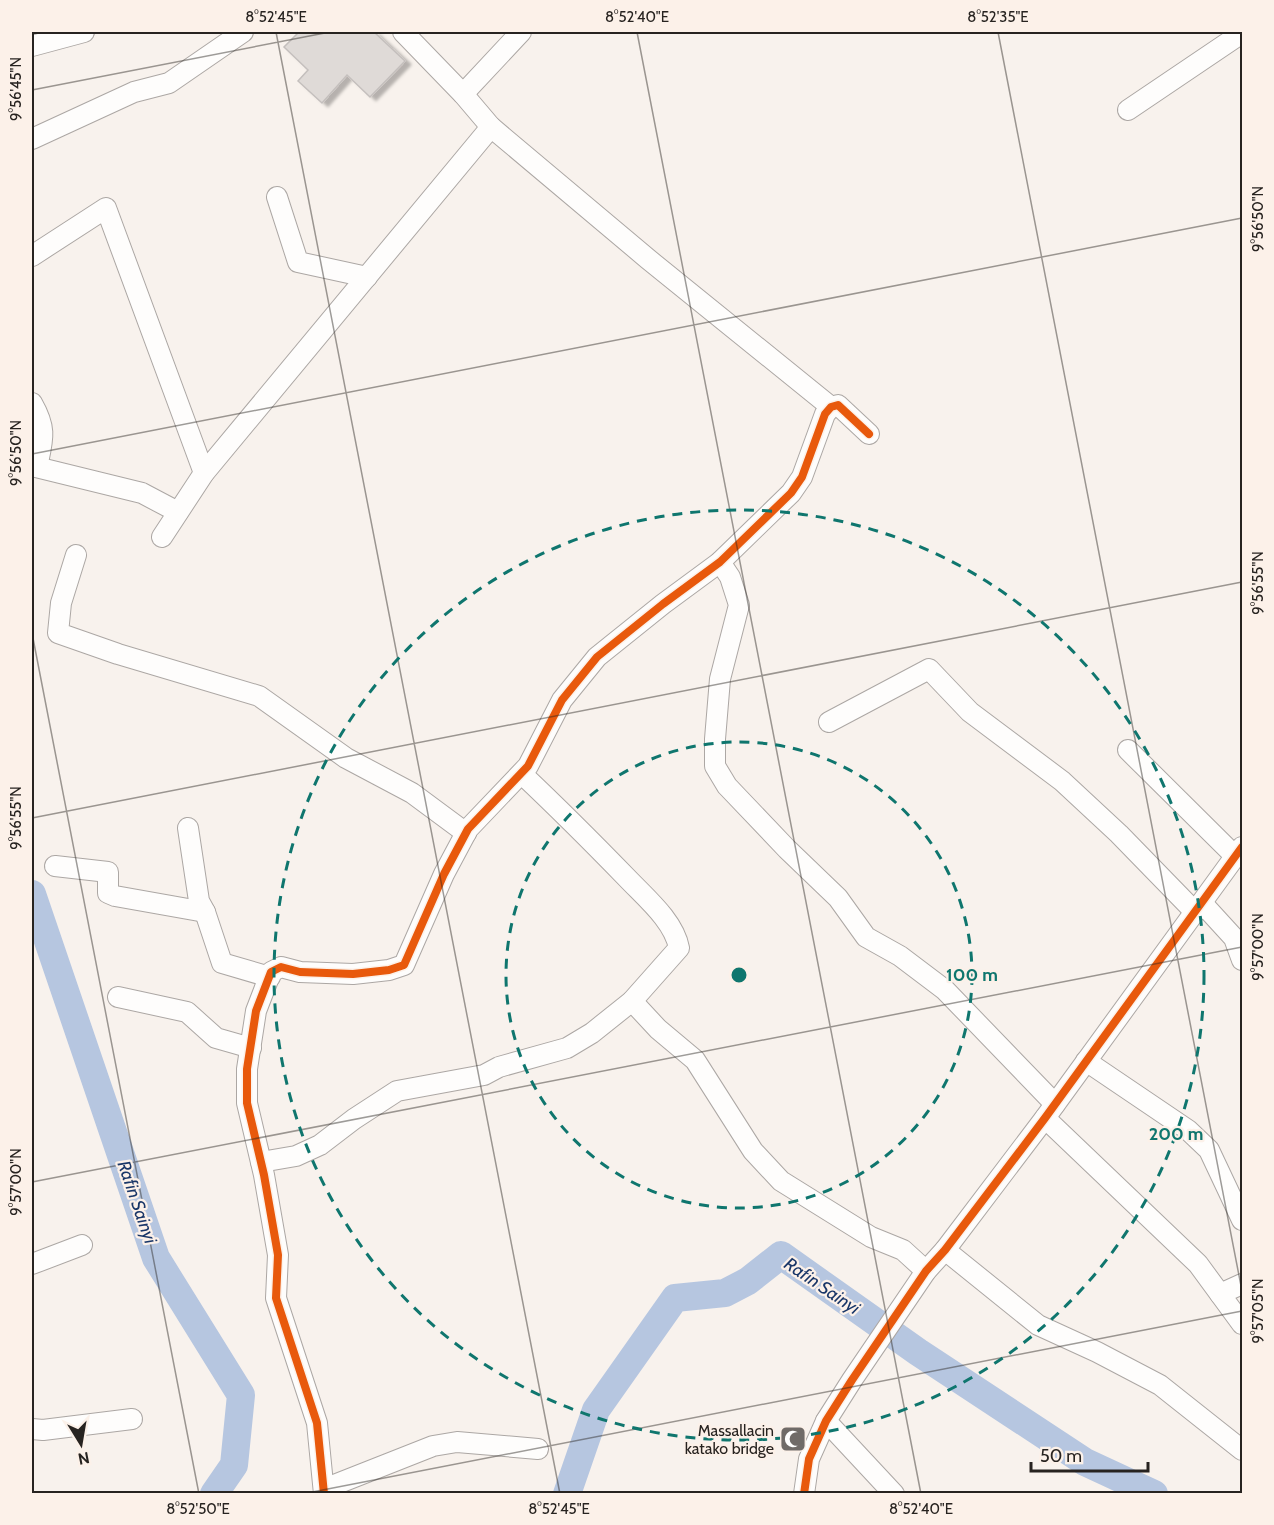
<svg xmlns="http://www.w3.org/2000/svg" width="1274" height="1525" font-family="Cabin,sans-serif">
<defs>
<filter id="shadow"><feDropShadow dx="6" dy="3.5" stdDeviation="1.5" flood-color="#0004"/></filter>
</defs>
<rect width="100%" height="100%" fill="#f8f2ed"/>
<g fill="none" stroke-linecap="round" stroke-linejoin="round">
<!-- river -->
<g stroke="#b6c6e0" stroke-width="28">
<polyline points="32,894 156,1258 241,1395 234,1465 214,1494"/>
<polyline points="567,1494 596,1410 675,1298 725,1293 748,1281 781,1255 918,1352 1085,1462 1154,1494"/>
</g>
</g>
<!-- building -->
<polygon fill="#dfdad7" stroke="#c4bfbd" stroke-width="1.5" filter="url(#shadow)" points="299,32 374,32 405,61 370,97 347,75 322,103 298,81 308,70 284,47"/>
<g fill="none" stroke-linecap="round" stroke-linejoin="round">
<defs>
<g id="minor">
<polyline points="403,32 463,94 491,127 648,259 831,407"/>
<polyline points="32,46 84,32"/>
<polyline points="463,94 521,32"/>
<polyline points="1128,110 1242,33"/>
<polyline points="32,139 134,92 169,83 243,32"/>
<polyline points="277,197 298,262 367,277"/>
<polyline points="32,256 106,208 204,473"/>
<path d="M 32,403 C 47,429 43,439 37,467"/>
<polyline points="32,466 142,493 178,512"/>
<polyline points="162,537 204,473 491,127"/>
<polyline points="76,555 61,603 58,633 118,654 259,696 346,758 412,793 466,833"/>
<polyline points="720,562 730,577 739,605 720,679 715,739 715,766 727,786 787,849 838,898 866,937 900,956 945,990 1055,1104"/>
<polyline points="829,722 929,669 970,712 1062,781 1119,834 1195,912"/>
<polyline points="1128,750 1235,856"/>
<polyline points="188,828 199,901 205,912 222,963 270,977"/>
<polyline points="55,866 108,872 108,893 115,896 205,912"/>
<polyline points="1202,903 1234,938 1242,960"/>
<polyline points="118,997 187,1012 216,1038 251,1048"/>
<polyline points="632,1001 658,1029 695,1060 753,1151 781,1181 871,1237 903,1250 926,1271"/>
<polyline points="1086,1061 1188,1130 1209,1150 1242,1220"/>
<polyline points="1045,1118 1198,1264 1242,1324"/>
<path d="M 261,1162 L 296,1156 L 320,1145 L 354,1119 L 397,1091 L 484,1075 L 499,1067 L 567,1048 L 592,1033 L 632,1001 L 679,948 C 674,921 646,898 627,878 C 593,843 558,808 522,774"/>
<polyline points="945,1250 1038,1325 1097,1352 1160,1385 1242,1450"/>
<polyline points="32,1264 82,1245"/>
<polyline points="1220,1294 1242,1284"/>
<polyline points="826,1421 894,1494"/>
<polyline points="32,1429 43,1430 132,1419"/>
<polyline points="324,1489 433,1446 457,1442 538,1449"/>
<polyline points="324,1494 317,1423 276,1298 278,1255 264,1175 247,1103 247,1069 256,1011 271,972 281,967 300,972 353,974 389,970 404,965 444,874 468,829 528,766 562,700 597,657 663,604 720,562 791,493 802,477 825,414 831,407 838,405 869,434"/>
<polyline points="804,1494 809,1459 826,1421 852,1380 926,1271 945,1250 1045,1118 1242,847"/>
</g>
</defs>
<!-- minor casing -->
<use href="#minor" stroke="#aca7a4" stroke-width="22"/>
<!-- minor -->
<use href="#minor" stroke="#fefdfc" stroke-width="20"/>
<defs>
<g id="cycleway">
<polyline points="324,1494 317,1423 276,1298 278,1255 264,1175 247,1103 247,1069 256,1011 271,972 281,967 300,972 353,974 389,970 404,965 444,874 468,829 528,766 562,700 597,657 663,604 720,562 791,493 802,477 825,414 831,407 838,405 869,434"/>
<polyline points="804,1494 809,1459 826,1421 852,1380 926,1271 945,1250 1045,1118 1242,847"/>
</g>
</defs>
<!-- cycleway casing -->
<use href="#cycleway" stroke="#fcf1e9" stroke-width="11"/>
<!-- cycleway -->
<use href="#cycleway" stroke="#e8590c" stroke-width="8"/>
</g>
<!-- ticks -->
<path fill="none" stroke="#272320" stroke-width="1.5" stroke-opacity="0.45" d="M 276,32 L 560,1494M 637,32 L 921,1494M 998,32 L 1242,1291M 32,90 L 330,32M 32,454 L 1242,218M 32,633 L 199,1494M 32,818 L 1242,582M 32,1182 L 1242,947M 302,1494 L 1242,1311"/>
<!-- distance rings -->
<g fill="none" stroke="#0f766e" stroke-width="3" stroke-dasharray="10 8">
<circle cx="739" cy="975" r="233"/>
<circle cx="739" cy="975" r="465"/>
</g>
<!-- icons -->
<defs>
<symbol id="mosque-square" viewBox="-11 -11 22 22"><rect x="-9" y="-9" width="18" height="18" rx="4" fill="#706b68" stroke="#fcf1e9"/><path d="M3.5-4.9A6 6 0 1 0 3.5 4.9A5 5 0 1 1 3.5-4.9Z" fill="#fff"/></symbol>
</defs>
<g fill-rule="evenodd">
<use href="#mosque-square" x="778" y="1424" width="30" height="30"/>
</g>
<g text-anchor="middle" stroke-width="4.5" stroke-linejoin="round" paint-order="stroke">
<!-- poi labels -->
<g font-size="16" fill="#272320" stroke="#fcf1e9" text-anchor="end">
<text x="774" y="1436">Massallacin<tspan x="774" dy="18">katako bridge</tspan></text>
</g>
<!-- water labels -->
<g font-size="18" font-style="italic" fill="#193668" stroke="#fcf1e9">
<text transform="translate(137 1202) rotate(71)" y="6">Rafin Sainyi</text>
<text transform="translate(822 1286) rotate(34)" y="6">Rafin Sainyi</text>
</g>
</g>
<circle cx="739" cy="975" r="9" fill="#0f766e" stroke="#fcf1e9" stroke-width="3"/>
<g font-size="18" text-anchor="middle" font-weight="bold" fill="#0f766e" stroke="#fcf1e9" stroke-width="4.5" stroke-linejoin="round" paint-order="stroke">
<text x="972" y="981">100 m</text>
<text x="1176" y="1140">200 m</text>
</g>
<!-- border -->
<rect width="1274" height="1525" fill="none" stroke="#fcf1e9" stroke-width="66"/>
<!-- north arrow -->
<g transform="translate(81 1444) rotate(169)" stroke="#fcf1e9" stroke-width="4.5" paint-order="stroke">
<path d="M0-4.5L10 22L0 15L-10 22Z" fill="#272320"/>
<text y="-9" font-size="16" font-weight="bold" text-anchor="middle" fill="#272320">N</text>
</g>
<!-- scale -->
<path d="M1031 1462v9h117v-9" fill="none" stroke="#272320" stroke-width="3"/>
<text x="1040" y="1462" font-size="18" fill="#272320" stroke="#fcf1e9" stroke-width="4.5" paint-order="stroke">50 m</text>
<rect x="33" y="33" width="1208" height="1459" fill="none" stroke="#272320" stroke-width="2"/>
<g font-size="15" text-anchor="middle" fill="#272320">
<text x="276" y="22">8°52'45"E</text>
<text x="637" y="22">8°52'40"E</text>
<text x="998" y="22">8°52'35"E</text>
<text transform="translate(16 89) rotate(-90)" y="5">9°56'45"N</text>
<text transform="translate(1258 219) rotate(-90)" y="5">9°56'50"N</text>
<text transform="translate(16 453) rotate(-90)" y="5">9°56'50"N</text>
<text transform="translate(1258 583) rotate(-90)" y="5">9°56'55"N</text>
<text transform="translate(16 818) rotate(-90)" y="5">9°56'55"N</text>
<text transform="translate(1258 947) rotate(-90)" y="5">9°57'00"N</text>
<text transform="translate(16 1182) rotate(-90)" y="5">9°57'00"N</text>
<text transform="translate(1258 1311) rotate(-90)" y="5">9°57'05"N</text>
<text x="198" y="1514">8°52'50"E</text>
<text x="559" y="1514">8°52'45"E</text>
<text x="921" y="1514">8°52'40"E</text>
</g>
</svg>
